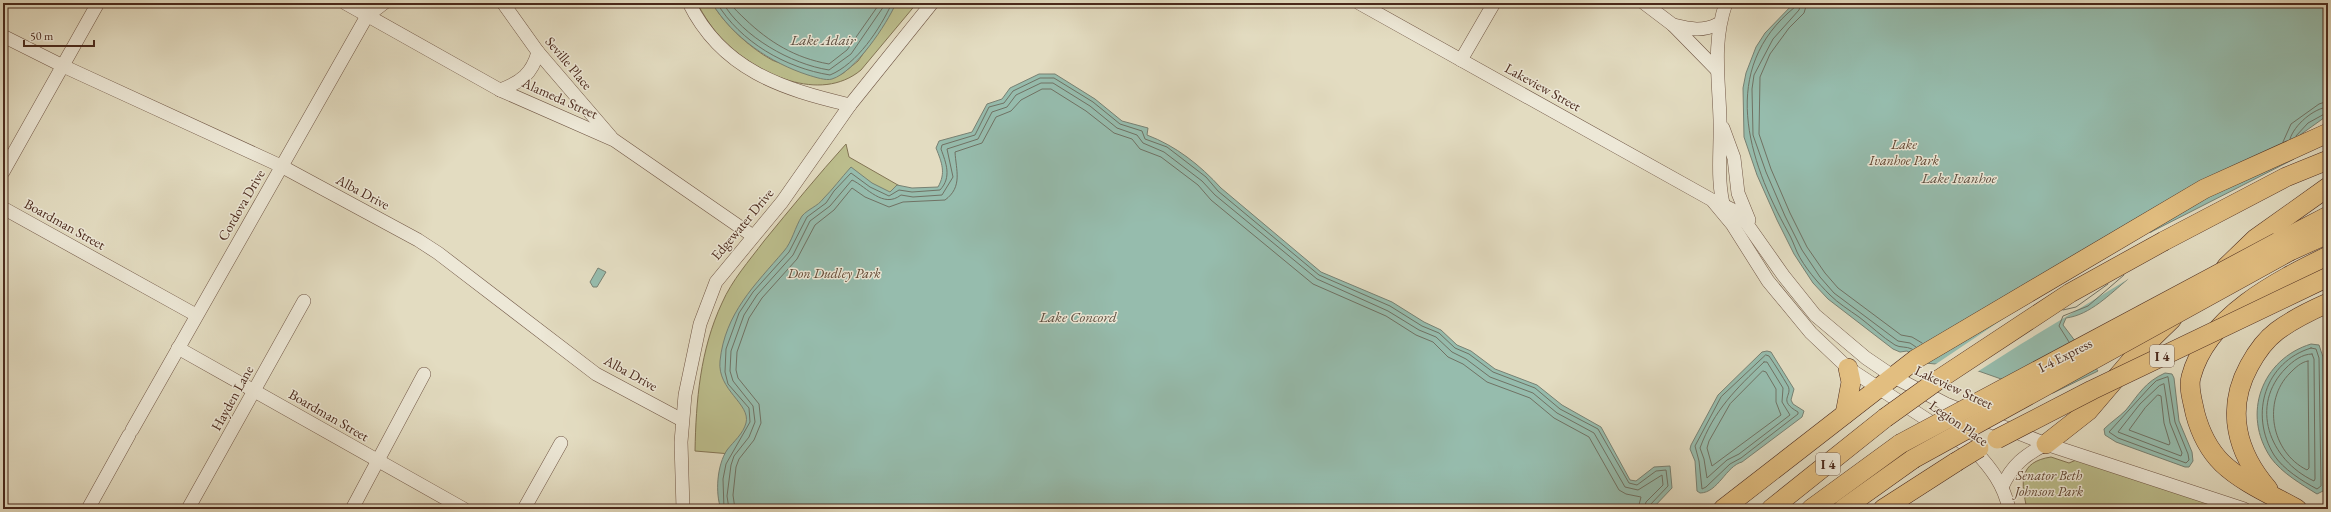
<svg xmlns="http://www.w3.org/2000/svg" width="2331" height="512" font-family="'EB Garamond',serif">
<rect width="100%" height="100%" fill="#e3dcc1"/>
<filter id="stains"><feTurbulence type="fractalNoise" baseFrequency=".005" numOctaves="4"/><feColorMatrix values="0 0 0 0 .2 0 0 0 0 .09 0 0 0 0 .02 0 0 0 .5 -.17"/></filter>
<radialGradient id="worn" r=".72"><stop offset=".6" stop-color="#630" stop-opacity="0"/><stop offset="1" stop-color="#630" stop-opacity=".3"/></radialGradient>
<!-- green -->
<g fill="#bcbe8d" stroke="#837454">
<path d="M 697,3 L 712,3 C 725,25 750,48 772,60 C 783,66 827,71 842,74 L 858,61 L 880,30 L 896,3 L 917,3 L 861,70 C 820,104 757,74 724,41 C 713,30 704,16 697,3 Z"/>
<path d="M 846,144 L 849,157 L 952,216 L 743,455 L 695,451 C 696,401 700,350 722,303 C 732,280 749,261 764,241 C 791,208 818,175 846,144 Z"/>
<path d="M 2051,457 L 2069,463 L 2076,460 L 2233,509 L 2027,509 C 2021,483 2018,462 2051,457 Z"/>
</g>
<!-- water -->
<g fill="#96bcad" stroke="#788173">
<path d="M 712,3 L 896,3 C 887,24 855,72 832,79 C 826,81 815,77 808,75 C 771,63 733,38 712,3 Z"/>
<path d="M 1794,3 L 2328,3 L 2328,115 L 2300,135 L 2294,159 L 2151,232 L 2130,264 L 2128,279 C 2110,294 2090,315 2066,318 L 2063,325 L 2098,371 L 2053,393 L 2004,380 L 1967,367 L 1925,363 L 1907,351 L 1900,352 L 1893,349 L 1828,299 L 1813,283 L 1794,254 L 1777,220 L 1757,175 L 1744,137 L 1743,88 L 1746,73 L 1756,47 L 1765,33 Z"/>
<path d="M 1039,74 L 1055,74 L 1095,99 L 1122,121 L 1148,128 L 1147,135 C 1176,146 1200,165 1221,188 L 1321,272 L 1392,302 L 1424,322 L 1441,330 L 1457,345 L 1471,351 L 1495,369 L 1537,385 L 1562,405 L 1601,427 L 1630,480 L 1636,481 L 1654,467 L 1670,466 L 1672,488 L 1652,509 L 721,509 C 715,493 717,465 727,450 C 734,441 743,434 746,423 C 751,404 717,390 720,361 C 725,313 755,285 784,251 C 792,242 795,227 802,216 C 808,209 818,206 823,199 C 833,189 841,178 851,167 L 872,183 L 890,192 L 897,185 L 912,188 L 938,187 C 946,173 942,163 936,148 L 939,141 L 972,132 L 987,104 L 1002,99 L 1010,88 Z"/>
<polygon points="598,268 606,272 597,287 593,287 590,282"/>
<path d="M 2311,344 L 2319,345 L 2323,357 L 2325,490 L 2317,494 C 2301,484 2282,473 2271,458 C 2241,414 2262,359 2311,344 Z"/>
<path d="M 1767,351 L 1771,352 L 1794,389 L 1791,400 L 1793,404 L 1804,411 L 1802,417 L 1742,462 C 1726,466 1718,493 1700,493 L 1697,491 L 1695,461 L 1690,449 L 1691,445 L 1718,395 L 1762,352 Z"/>
<path d="M 2165,373 L 2172,374 L 2174,378 L 2179,421 L 2192,452 L 2193,461 L 2189,467 L 2185,467 L 2116,442 L 2105,435 L 2104,429 C 2111,422 2119,417 2126,410 C 2139,394 2145,382 2165,373 Z"/>
</g>
<!-- pier -->
<polygon fill="#e3dcc1" points="2149,232 2152,234 2132,265 2130,278 2021,344 1977,372 1967,369 1933,366 2009,315"/>
<g fill="none" stroke-linecap="round" stroke-linejoin="round">
<!-- shore -->
<g stroke="#707264" stroke-width="1">
<path d="M 717,3 C 740,42 786,68 830,75 C 857,64 880,29 892,3"/>
<path d="M 723,3 C 743,37 791,64 829,70 L 851,54 L 886,3"/>
<path d="M 730,3 C 734,9 740,14 745,19 C 769,42 795,58 829,64 L 847,50 L 880,3"/>
<path d="M 1796,3 L 1795,7 C 1718,69 1748,160 1788,232 C 1792,239 1794,245 1797,252 C 1804,267 1818,283 1830,295 C 1838,303 1849,310 1859,317 C 1871,326 1882,337 1895,345 C 1900,348 1906,346 1912,349"/>
<polyline points="1801,3 1799,10 1773,39 1754,75 1752,89 1753,135 1766,172 1785,216 1802,250 1820,277 1834,293 1898,341 1910,343 1916,347"/>
<polyline points="1807,3 1804,13 1789,28 1770,54 1760,77 1759,134 1771,169 1790,213 1807,247 1825,273 1838,288 1901,335 1912,337 1922,343"/>
<polyline points="2296,136 2308,123 2328,112"/>
<path d="M 2290,139 C 2294,125 2314,108 2328,107"/>
<polyline points="2283,142 2291,124 2319,104 2328,101"/>
<polyline points="2063,310 2076,307 2108,284"/>
<polyline points="2069,342 2059,326 2063,316 2088,306 2124,275"/>
<path d="M 2311,348 L 2316,349 L 2319,358 L 2321,486 L 2317,489 C 2302,481 2283,469 2274,455 C 2249,414 2265,362 2311,348 Z"/>
<path d="M 2312,354 L 2314,359 L 2315,479 L 2314,481 C 2269,460 2249,405 2286,368 C 2293,361 2302,354 2312,354 Z"/>
<path d="M 1766,355 L 1769,356 C 1776,366 1782,376 1788,386 C 1793,396 1777,400 1798,412 L 1798,414 L 1741,458 L 1730,464 L 1706,487 L 1702,489 L 1699,461 L 1695,446 L 1721,397 Z"/>
<path d="M 2308,361 L 2309,468 L 2307,470 C 2271,452 2262,401 2290,373 C 2295,368 2301,362 2308,361 Z"/>
<path d="M 1764,362 L 1767,362 L 1783,388 L 1782,402 L 1790,415 L 1739,454 L 1727,460 L 1707,478 L 1704,459 L 1700,448 C 1714,410 1736,389 1764,362 Z"/>
<polygon points="1763,371 1766,372 1776,389 1776,402 1781,415 1712,466 1707,448 1709,441 1730,404"/>
<polygon points="2168,377 2175,422 2188,454 2189,460 2186,463 2118,438 2109,432 2149,388 2156,381"/>
<polygon points="2164,384 2170,423 2182,453 2181,456 2118,432 2140,404 2159,386"/>
<polygon points="2158,395 2161,396 2164,423 2170,443 2169,445 2129,430 2145,408"/>
<path d="M 724,509 L 723,479 L 726,464 L 750,422 L 749,408 L 728,384 L 725,372 L 726,349 L 739,313 L 753,292 L 789,252 L 807,217 L 826,203 L 834,191 L 851,173 L 870,187 L 889,196 L 899,190 L 912,192 L 940,190 C 952,177 946,163 941,149 L 942,145 L 975,135 L 989,107 L 1004,103 L 1013,91 L 1040,78 L 1054,78 L 1093,102 L 1120,124 L 1142,131 L 1145,139 L 1167,147 L 1206,177 L 1218,191 L 1319,275 L 1390,306 L 1422,326 L 1439,333 L 1455,348 L 1469,354 L 1493,372 L 1535,388 L 1560,409 L 1598,429 L 1629,483 L 1637,485 L 1656,471 L 1666,470 L 1668,486 L 1650,505 L 1649,509"/>
<path d="M 729,509 L 727,496 L 731,465 L 734,456 L 749,437 L 755,422 L 753,406 L 733,381 L 730,371 L 731,351 L 744,315 L 757,295 L 793,255 L 810,221 L 830,206 L 852,180 C 867,187 883,209 901,195 L 913,197 L 942,195 L 953,177 L 947,149 L 978,139 L 992,112 L 1007,107 L 1016,95 L 1041,83 L 1053,83 L 1090,106 L 1117,128 L 1137,135 L 1143,143 L 1164,152 L 1202,181 L 1215,195 L 1317,279 L 1388,311 L 1419,330 L 1436,337 L 1452,352 L 1466,359 L 1490,377 L 1533,393 L 1557,413 L 1594,433 L 1625,487 L 1638,490 L 1662,475 L 1663,485 L 1646,502 L 1644,509"/>
<path d="M 735,509 L 733,495 L 736,467 L 739,459 L 754,440 L 761,423 L 759,404 L 738,378 L 736,370 L 737,352 L 749,318 L 762,298 L 797,259 L 815,225 L 834,210 L 852,188 L 865,197 L 889,207 L 903,202 L 945,200 C 963,187 956,170 955,152 L 982,143 L 996,117 L 1011,111 L 1021,100 L 1042,89 L 1051,89 L 1086,111 L 1114,133 L 1132,139 L 1140,149 L 1161,157 L 1198,185 L 1211,200 L 1313,284 L 1386,316 L 1416,335 L 1433,342 L 1448,357 L 1463,364 L 1487,382 L 1530,398 L 1554,418 L 1589,437 L 1619,490 L 1626,494 L 1641,497 L 1638,509"/>
</g>
<defs>
<g id="minor">
<polyline points="345,3 500,90 614,140 753,236"/>
<polyline points="503,3 538,52 611,137"/>
<path d="M 689,3 C 722,70 782,89 850,105"/>
<path d="M 1359,3 L 1712,200 L 1732,224 L 1768,281 L 1811,333 L 1848,368 L 1975,451 C 1991,468 2004,485 2009,509"/>
<polyline points="1644,3 1673,25 1717,70"/>
<path d="M 1673,25 C 1690,29 1702,32 1718,24"/>
<polyline points="3,36 63,66 281,166 418,240 438,253 596,374 682,420"/>
<polyline points="1461,60 1494,3"/>
<path d="M 500,90 C 521,82 532,74 538,52"/>
<polyline points="1723,128 1734,158 1738,193 1749,220"/>
<polyline points="3,172 98,3"/>
<polyline points="1717,202 1733,210 1747,224 1783,275 1815,315 1866,358 1894,377 1946,404 2046,444 2244,509"/>
<polyline points="3,208 196,315"/>
<path d="M 1725,211 C 1716,182 1721,150 1720,120 C 1719,79 1712,43 1726,3"/>
<polyline points="178,348 464,509"/>
<polyline points="132,430 367,16 384,3"/>
<path d="M 2002,487 C 2012,465 2025,455 2046,444"/>
<polyline points="88,509 129,435"/>
<polyline points="188,509 304,301"/>
<polyline points="352,509 424,374"/>
<polyline points="524,509 561,443"/>
<polyline points="683,509 681,442 685,395 700,324 716,282 782,202 850,105 932,3"/>
</g>
<g id="highway">
<polyline points="2164,241 2286,177 2328,160"/>
<polyline points="2278,242 2328,216"/>
<polyline points="2290,251 2328,234"/>
<polyline points="2226,267 2255,239 2328,187"/>
<polyline points="1845,414 1851,382 1848,368"/>
<polyline points="2046,444 2088,411 2140,350 2172,319"/>
<path d="M 2268,489 C 2237,453 2225,410 2249,366 C 2256,353 2265,340 2277,331 C 2293,319 2310,311 2328,303"/>
<polyline points="1723,509 1916,359 2204,189 2328,133"/>
<polyline points="1771,509 1885,418"/>
<polyline points="1811,509 1900,444"/>
<polyline points="1843,509 1913,459"/>
<polyline points="1883,509 1956,462"/>
<path d="M 2297,509 C 2272,495 2243,483 2222,463 C 2208,449 2200,432 2195,413 C 2193,402 2188,388 2191,377 C 2207,316 2277,281 2328,256"/>
</g>
</defs>
<!-- minor casing -->
<use href="#minor" stroke="#705645" stroke-width="14"/>
<!-- highway casing -->
<use href="#highway" stroke="#4a291c" stroke-width="20"/>
<!-- minor -->
<use href="#minor" stroke="#ede8d7" stroke-width="13"/>
<!-- highway -->
<use href="#highway" stroke="#e2be80" stroke-width="19"/>
<defs>
<g id="highway-bridge">
<polyline points="1885,418 1938,380 2070,293 2164,241"/>
<polyline points="1997,439 2092,390 2328,277"/>
<polyline points="1900,444 2278,242"/>
<polyline points="1913,459 2290,251"/>
<polyline points="1956,462 1979,448"/>
</g>
</defs>
<!-- highway-bridge casing -->
<use href="#highway-bridge" stroke="#4a291c" stroke-width="20" stroke-linecap="butt"/>
<!-- highway-bridge -->
<use href="#highway-bridge" stroke="#e2be80" stroke-width="19"/>
</g>
<g text-anchor="middle" stroke-width="3" stroke-linejoin="round" paint-order="stroke">
<!-- shield labels -->
<g fill="#ede8d7" stroke="#7b6254" stroke-width="1">
<rect x="2150" y="345" width="24" height="22" rx="3"/>
<rect x="1816" y="453" width="24" height="22" rx="3"/>
</g>
<g font-size="13" font-weight="bold" fill="#4a291c">
<text x="2162" y="361">I 4</text>
<text x="1828" y="469">I 4</text>
</g>
<!-- street labels -->
<g font-size="14" fill="#4a291c" stroke="#ede8d7">
<text transform="translate(569 63) rotate(50)" y="5">Seville Place</text>
<text transform="translate(1543 87) rotate(29)" y="5">Lakeview Street</text>
<text transform="translate(560 98) rotate(24)" y="5">Alameda Street</text>
<text transform="translate(363 192) rotate(28)" y="5">Alba Drive</text>
<text transform="translate(241 205) rotate(-60)" y="5">Cordova Drive</text>
<text transform="translate(65 224) rotate(29)" y="5">Boardman Street</text>
<text transform="translate(742 224) rotate(-50)" y="5">Edgewater Drive</text>
<text transform="translate(2065 355) rotate(-27)" y="5">I-4 Express</text>
<text transform="translate(631 373) rotate(29)" y="5">Alba Drive</text>
<text transform="translate(1954 387) rotate(25)" y="5">Lakeview Street</text>
<text transform="translate(232 398) rotate(-61)" y="5">Hayden Lane</text>
<text transform="translate(329 415) rotate(30)" y="5">Boardman Street</text>
<text transform="translate(1959 423) rotate(35)" y="5">Legion Place</text>
</g>
<!-- park labels -->
<g font-size="14" font-style="italic" fill="#614733" stroke="#ede8d7">
<text x="1904" y="149">Lake<tspan x="1904" dy="16">Ivanhoe Park</tspan></text>
<text x="834" y="278">Don Dudley Park</text>
<text x="2049" y="480">Senator Beth<tspan x="2049" dy="16">Johnson Park</tspan></text>
</g>
<!-- water labels -->
<g font-size="15" font-style="italic" fill="#5d4e40" stroke="#ede8d7">
<text x="823" y="45">Lake Adair</text>
<text x="1959" y="183">Lake Ivanhoe</text>
<text x="1078" y="322">Lake Concord</text>
</g>
</g>
<!-- margin -->
<rect width="2331" height="512" fill="none" stroke="#e3dcc1" stroke-width="16"/>
<rect x="4" y="4" width="2323" height="504" fill="none" stroke="#4a291c" stroke-width="2"/>
<rect x="8" y="8" width="2315" height="496" fill="none" stroke="#4a291c"/>
<!-- scale -->
<path d="M24 40v6h70v-6" fill="none" stroke="#4a291c" stroke-width="2"/>
<text x="30" y="40" font-size="12" fill="#4a291c" stroke="#ede8d7" stroke-width="3" paint-order="stroke">50 m</text>
<rect width="100%" height="100%" filter="url(#stains)"/>
<rect width="100%" height="100%" fill="url(#worn)"/>
</svg>
